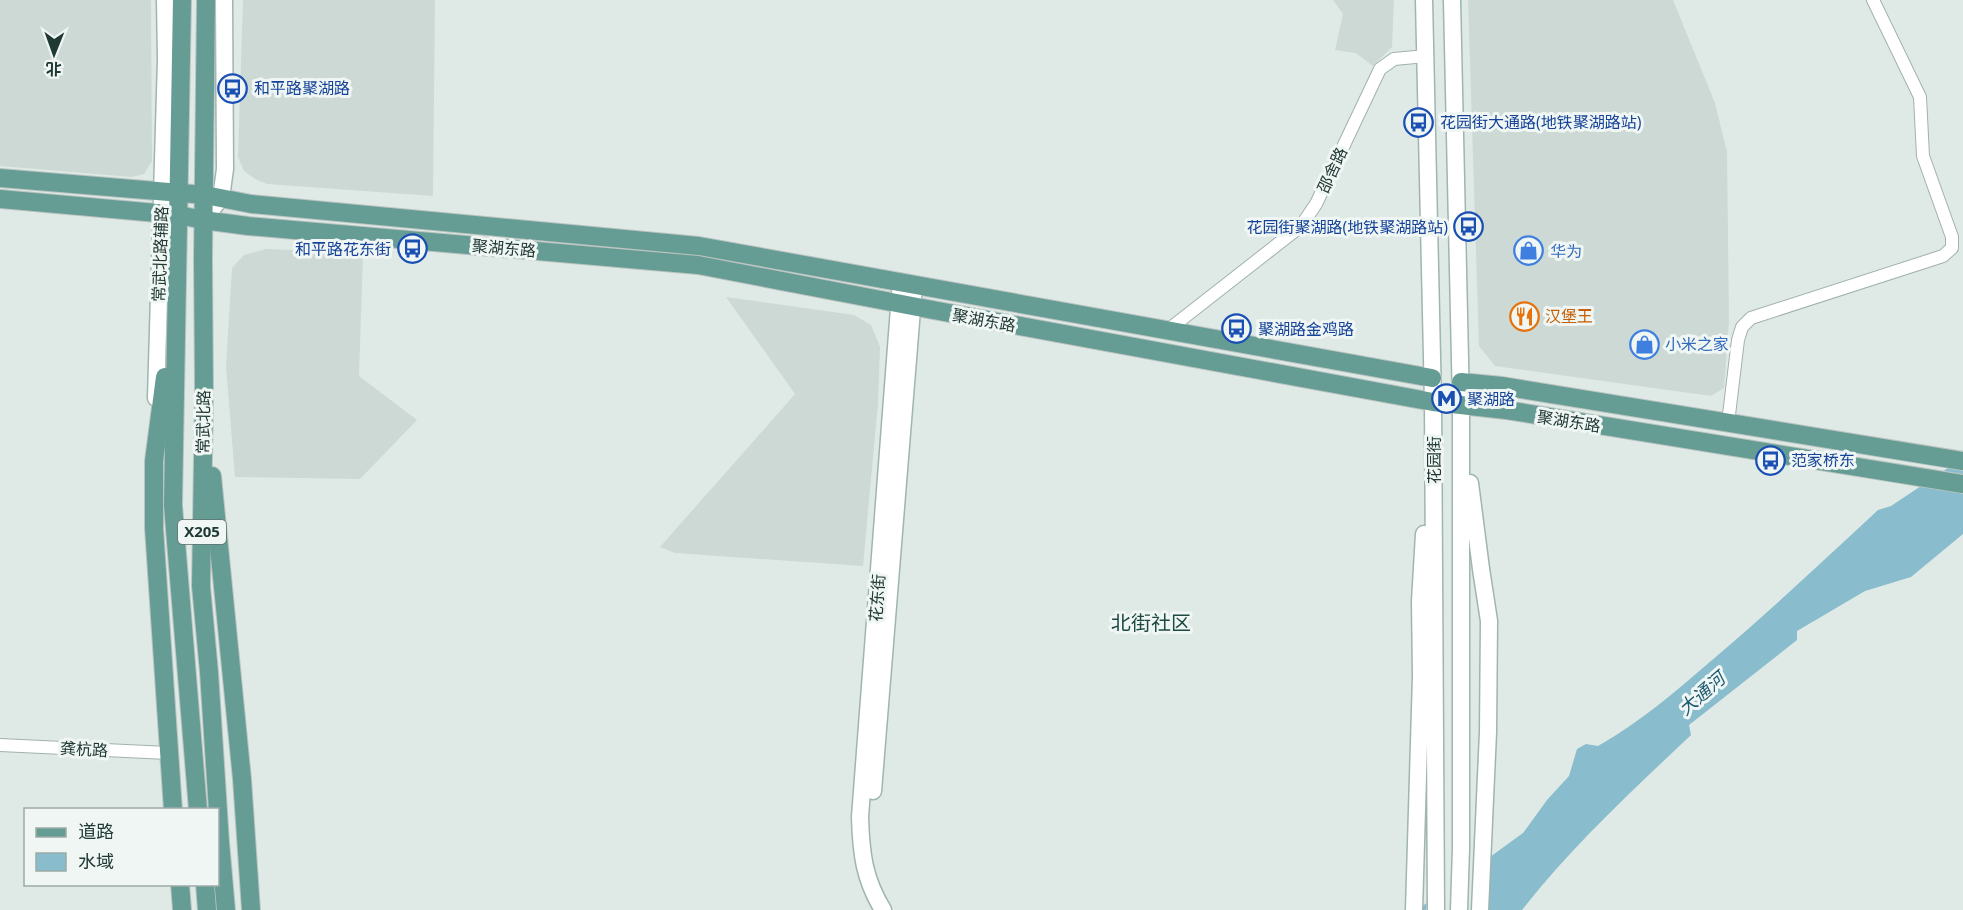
<svg xmlns="http://www.w3.org/2000/svg" width="1963" height="910" font-family="'Open Sans','Noto Sans SC',sans-serif">
<rect width="100%" height="100%" fill="#dfeae6"/>
<!-- built -->
<g fill="#cdd9d5">
<polygon points="0,0 151,0 152,161 144,174 132,177 0,166"/>
<polygon points="243,0 435,0 433,196 267,184 255,179 244,171 238,157"/>
<polygon points="1333,0 1394,0 1392,47 1373,66 1356,53 1335,50 1343,14"/>
<polygon points="1468,0 1673,0 1715,103 1727,152 1729,321 1724,388 1711,396 1495,366 1479,346"/>
<polygon points="266,249 363,253 359,376 417,420 360,479 235,477 226,366 232,268 244,255"/>
<polygon points="726,297 854,315 871,325 880,347 878,403 863,566 675,553 660,547 795,394"/>
</g>
<!-- water -->
<path fill="#89bccd" d="M 1963,458 L 1963,534 L 1911,577 L 1865,591 L 1797,631 L 1797,640 L 1689,725 L 1691,735 C 1632,791 1572,846 1522,910 L 1417,910 L 1523,833 L 1547,800 L 1569,776 L 1577,749 L 1586,744 L 1598,746 C 1640,722 1675,692 1711,661 C 1769,612 1823,561 1878,510 L 1891,506 Z"/>
<!-- pier -->
<polygon fill="#dfeae6" points="1484,857 1480,910 1426,910 1427,898"/>
<g fill="none" stroke-linecap="round" stroke-linejoin="round">
<defs>
<g id="street">
<polyline points="1168,330 1301,226 1316,204 1380,69 1394,59 1426,56"/>
<polyline points="1728,423 1738,340 1742,327 1751,318 1943,256 1952,248 1952,237 1923,156 1920,97 1873,0"/>
<polyline points="0,745 168,753"/>
</g>
<g id="secondary">
<polyline points="1424,0 1433,402 1436,910"/>
<polyline points="1452,0 1461,405 1461,848 1459,910"/>
<polyline points="203,220 221,198 225,169 224,0"/>
<polyline points="156,398 166,59 165,0"/>
<polyline points="1470,483 1481,569 1489,621 1488,732 1480,910"/>
<polyline points="873,791 914,285"/>
<path d="M 883,910 C 864,879 861,853 860,817 L 901,282"/>
<polyline points="1414,910 1421,676 1420,601 1424,534"/>
</g>
<g id="primary">
<polyline points="182,0 173,505 198,810"/>
<polyline points="206,0 203,258 204,392 201,586 209,672 220,842 226,910"/>
<polyline points="0,178 205,195 251,204 699,246 1432,378"/>
<polyline points="0,199 179,215 203,220 248,226 698,265 933,310 1433,402 1506,410 1963,484"/>
<polyline points="165,377 154,461 154,528 173,810"/>
<polyline points="1461,382 1502,386 1963,461"/>
<polyline points="212,476 242,779 251,910"/>
<polyline points="180,884 182,910"/>
<polyline points="205,884 207,910"/>
</g>
</defs>
<!-- street casing -->
<use href="#street" stroke="#a2b1ad" stroke-width="14"/>
<!-- secondary casing -->
<use href="#secondary" stroke="#9fb5af" stroke-width="19"/>
<!-- primary casing -->
<use href="#primary" stroke="#bcc4c2" stroke-width="20"/>
<!-- street -->
<use href="#street" stroke="#fff" stroke-width="12"/>
<!-- secondary -->
<use href="#secondary" stroke="#fff" stroke-width="16"/>
<!-- primary -->
<use href="#primary" stroke="#659d94" stroke-width="18"/>
</g>
<!-- icons -->
<defs>
<symbol id="bus-ring" viewBox="-11 -11 22 22"><circle r="9.5" fill="#eff6f3" stroke="#1a4fb4" stroke-width="1.5"/><path d="M-5-6H5V4H4V6H2V4H-2V6H-4V4H-5ZM-3.5-4V0h7V-4ZM-3.5 1.2v1.5H-2V1.2ZM2 1.2v1.5H3.5V1.2Z" fill="#1a4fb4"/></symbol>
<symbol id="shop-ring" viewBox="-11 -11 22 22"><circle r="9.5" fill="#eff6f3" stroke="#3f7fe0" stroke-width="1.5"/><path d="M-5-2.5h2.3a2.7 3.5 0 0 1 5.4 0H5L5.5 6h-11ZM-1.5-2.5h3a1.5 2.3 0 0 0-3 0Z" fill="#3f7fe0"/></symbol>
<symbol id="restaurant-ring" viewBox="-11 -11 22 22"><circle r="9.5" fill="#eff6f3" stroke="#e8710a" stroke-width="1.5"/><path d="M-5-6h1v4h1v-4h1v4h1v-4h1v5L-1.5 .5V6h-2V.5L-5-1ZM5-6V6H3V1.5H1.5Q1.5-4 5-6Z" fill="#e8710a"/></symbol>
<symbol id="metro-ring" viewBox="-11 -11 22 22"><circle r="9.5" fill="#eff6f3" stroke="#1a4fb4" stroke-width="1.5"/><path d="M-5.5 5V-5H-3L0 0L3-5H5.5V5H3V-.5L0 4L-3-.5V5Z" fill="#1a4fb4"/></symbol>
</defs>
<g fill-rule="evenodd">
<use href="#bus-ring" x="216" y="72" width="33" height="33"/>
<use href="#bus-ring" x="1402" y="106" width="33" height="33"/>
<use href="#bus-ring" x="1452" y="210" width="33" height="33"/>
<use href="#bus-ring" x="396" y="232" width="33" height="33"/>
<use href="#shop-ring" x="1512" y="234" width="33" height="33"/>
<use href="#restaurant-ring" x="1508" y="300" width="33" height="33"/>
<use href="#bus-ring" x="1220" y="312" width="33" height="33"/>
<use href="#shop-ring" x="1628" y="328" width="33" height="33"/>
<use href="#metro-ring" x="1430" y="382" width="33" height="33"/>
<use href="#bus-ring" x="1754" y="444" width="33" height="33"/>
</g>
<g text-anchor="middle" stroke-width="6" stroke-linejoin="round" paint-order="stroke">
<!-- shield labels -->
<rect fill="#eff6f3" stroke="#5f726e" stroke-width="1.5" x="178" y="520" width="48" height="24" rx="4.5"/>
<g font-size="15" font-weight="bold" fill="#213935">
<text x="202" y="537">X205</text>
</g>
<!-- transit labels -->
<g font-size="16" fill="#164399" stroke="#eff6f3" text-anchor="start">
<text x="254" y="94">和平路聚湖路</text>
<text x="1440" y="128">花园街大通路(地铁聚湖路站)</text>
<text x="1448" y="233" text-anchor="end">花园街聚湖路(地铁聚湖路站)</text>
<text x="391" y="255" text-anchor="end">和平路花东街</text>
<text x="1258" y="335">聚湖路金鸡路</text>
<text x="1467" y="405">聚湖路</text>
<text x="1791" y="466">范家桥东</text>
</g>
<!-- street labels -->
<g font-size="16" fill="#213935" stroke="#eff6f3">
<text transform="translate(1332 170) rotate(-65)" y="6">邵舍路</text>
<text transform="translate(504 248) rotate(5)" y="6">聚湖东路</text>
<text transform="translate(160 254) rotate(-88)" y="6">常武北路辅路</text>
<text transform="translate(984 320) rotate(10)" y="6">聚湖东路</text>
<text transform="translate(1569 421) rotate(9)" y="6">聚湖东路</text>
<text transform="translate(203 422) rotate(-89)" y="6">常武北路</text>
<text transform="translate(1434 460) rotate(-90)" y="6">花园街</text>
<text transform="translate(877 598) rotate(-86)" y="6">花东街</text>
<text transform="translate(84 749) rotate(3)" y="6">龚杭路</text>
</g>
<!-- shop labels -->
<g font-size="16" fill="#366cbe" stroke="#eff6f3" text-anchor="start">
<text x="1550" y="257">华为</text>
<text x="1665" y="350">小米之家</text>
</g>
<!-- food labels -->
<g font-size="16" fill="#c56008" stroke="#eff6f3" text-anchor="start">
<text x="1545" y="322">汉堡王</text>
</g>
<!-- water labels -->
<g font-size="18" font-style="italic" fill="#1e5b71" stroke="#eff6f3">
<text transform="translate(1702 694) rotate(-41)" y="6">大通河</text>
</g>
<!-- quarter labels -->
<g font-size="20" fill="#1e4943" stroke="#eff6f3">
<text x="1151" y="630">北街社区</text>
</g>
</g>
<!-- legend -->
<rect x="24" y="808" width="195" height="78" fill="#eff6f3" stroke="#9daaa7" stroke-width="1.5"/>
<rect x="36" y="828" width="30" height="9" fill="#659d94" stroke="#9daaa7" stroke-width="1.5"/>
<text x="78" y="838" font-size="18" fill="#213935">道路</text>
<rect x="36" y="853" width="30" height="18" fill="#89bccd" stroke="#9daaa7" stroke-width="1.5"/>
<text x="78" y="868" font-size="18" fill="#213935">水域</text>
<!-- north arrow -->
<g transform="translate(54 54) rotate(181)" stroke="#eff6f3" stroke-width="4.5" paint-order="stroke">
<path d="M0-4.5L10 22L0 15L-10 22Z" fill="#213935"/>
<text y="-9" font-size="16" font-weight="bold" text-anchor="middle" fill="#213935">北</text>
</g>
</svg>
